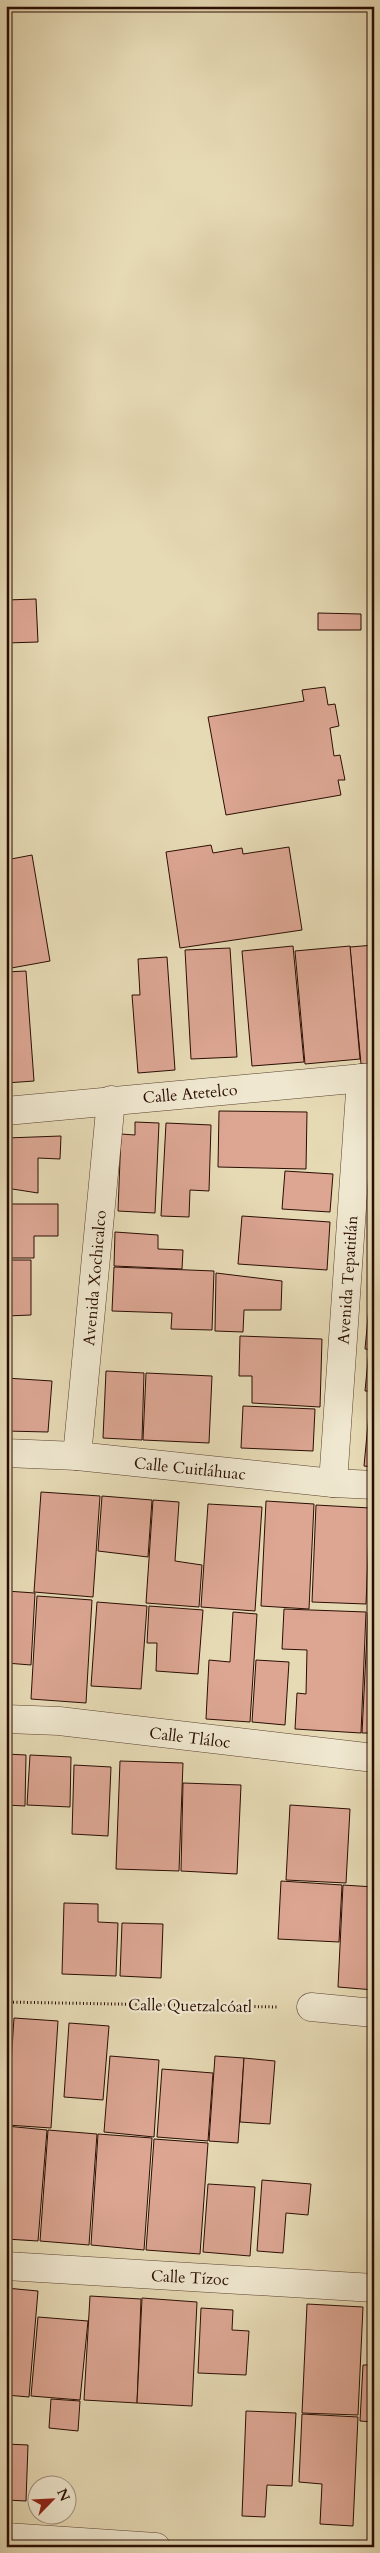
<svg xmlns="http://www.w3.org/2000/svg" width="380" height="2553" font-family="Cardo,serif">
<rect width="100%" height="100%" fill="#e6dab5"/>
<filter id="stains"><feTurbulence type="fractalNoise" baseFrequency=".004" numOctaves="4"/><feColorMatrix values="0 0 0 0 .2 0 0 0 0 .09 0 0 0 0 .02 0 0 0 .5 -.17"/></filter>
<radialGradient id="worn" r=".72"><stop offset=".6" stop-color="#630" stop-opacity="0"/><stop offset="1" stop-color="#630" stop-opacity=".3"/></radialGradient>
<!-- building -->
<g fill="#dca693" stroke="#2a0d03">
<polygon points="36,599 38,642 6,643 6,600"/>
<polygon points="318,613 361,614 361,630 318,630"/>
<polygon points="325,687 328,705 335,704 339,726 330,728 334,756 340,755 345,780 338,780 341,795 226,815 208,717 304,701 302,690"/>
<polygon points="211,845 213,853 242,848 243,854 289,847 302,930 180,948 166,852"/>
<polygon points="32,855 50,961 6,969 6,860"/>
<polygon points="374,945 374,1063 361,1064 350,947"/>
<polygon points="293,946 304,1062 252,1066 242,951"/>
<polygon points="350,946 360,1059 305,1064 295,951"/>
<polygon points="230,948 237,1057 191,1059 185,950"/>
<polygon points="167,957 175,1070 138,1073 132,995 140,995 138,959"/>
<polygon points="26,971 34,1081 6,1083 6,972"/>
<polygon points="219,1111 307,1112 306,1169 218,1167"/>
<polygon points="135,1122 159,1123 155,1213 118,1211 121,1134 135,1135"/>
<polygon points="166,1123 211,1125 209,1191 190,1190 189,1217 161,1216"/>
<polygon points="61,1136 60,1159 38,1158 38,1193 6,1188 6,1138"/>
<polygon points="285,1171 333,1174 330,1212 282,1209"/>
<polygon points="6,1204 58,1204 58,1236 34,1236 34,1258 6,1258"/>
<polygon points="242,1216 330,1222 327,1270 238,1264"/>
<polygon points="115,1232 158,1235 158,1249 183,1250 182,1269 114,1266"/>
<polygon points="6,1260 31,1260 31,1315 6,1316"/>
<polygon points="114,1267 214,1271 212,1330 171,1329 172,1313 112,1311"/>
<polygon points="216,1273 282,1281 281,1310 244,1310 243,1332 215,1331"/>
<polygon points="371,1286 374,1286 374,1350 365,1349"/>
<polygon points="240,1336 322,1339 320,1407 252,1403 252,1376 239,1376"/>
<polygon points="369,1350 374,1350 374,1391 365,1391"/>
<polygon points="106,1371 144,1373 142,1440 103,1438"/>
<polygon points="146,1373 212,1376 209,1443 143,1440"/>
<polygon points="6,1378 52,1381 48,1432 6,1431"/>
<polygon points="371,1392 374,1393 374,1467 364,1466"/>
<polygon points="243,1406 315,1409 313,1451 241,1448"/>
<polygon points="41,1492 100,1496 93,1597 34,1592"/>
<polygon points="102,1496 152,1500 148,1557 98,1551"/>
<polygon points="153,1500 179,1502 175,1561 202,1565 199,1607 146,1603"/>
<polygon points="266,1501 314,1504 309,1609 261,1606"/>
<polygon points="208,1504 262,1507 255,1611 201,1607"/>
<polygon points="316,1505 370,1508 366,1604 312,1602"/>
<polygon points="6,1591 35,1593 31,1665 6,1663"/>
<polygon points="37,1596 92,1600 86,1703 31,1699"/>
<polygon points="97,1602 147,1606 141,1689 91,1686"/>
<polygon points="149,1606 203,1610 198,1674 156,1671 157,1643 147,1643"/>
<polygon points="284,1609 366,1612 361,1733 295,1729 297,1693 306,1694 307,1650 282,1649"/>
<polygon points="233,1612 257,1614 250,1722 206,1719 209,1660 230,1662"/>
<polygon points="368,1613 374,1613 374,1733 362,1733"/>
<polygon points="256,1660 289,1662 285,1725 252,1722"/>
<polygon points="6,1754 26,1755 25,1806 6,1805"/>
<polygon points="30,1755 71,1757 70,1807 27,1805"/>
<polygon points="120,1761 183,1763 179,1871 116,1869"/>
<polygon points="74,1765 111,1767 108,1836 72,1834"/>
<polygon points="183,1783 241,1785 237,1874 181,1871"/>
<polygon points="290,1805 350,1809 346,1883 286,1880"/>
<polygon points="281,1881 342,1885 339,1942 278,1939"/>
<polygon points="343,1885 374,1887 374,1990 338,1987"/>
<polygon points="64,1903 98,1904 98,1922 118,1923 116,1976 62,1974"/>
<polygon points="122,1923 163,1924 161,1978 120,1976"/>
<polygon points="14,2018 58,2021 51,2128 7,2125"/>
<polygon points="69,2023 109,2026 103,2100 64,2097"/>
<polygon points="110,2056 159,2060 154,2137 104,2132"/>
<polygon points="215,2056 244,2058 238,2143 209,2141"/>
<polygon points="244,2058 275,2061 270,2124 240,2122"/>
<polygon points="162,2069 213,2073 208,2141 157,2137"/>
<polygon points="6,2126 47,2130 38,2241 6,2239"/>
<polygon points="48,2130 97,2134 89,2245 40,2241"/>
<polygon points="98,2134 152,2138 144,2250 91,2245"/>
<polygon points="154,2139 208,2143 200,2254 146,2250"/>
<polygon points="262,2180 311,2184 308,2215 286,2213 283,2253 257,2251"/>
<polygon points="208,2184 255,2187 250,2256 203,2252"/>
<polygon points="6,2288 38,2291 29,2397 6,2395"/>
<polygon points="90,2296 141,2299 137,2403 84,2400"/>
<polygon points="142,2298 197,2302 192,2406 137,2403"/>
<polygon points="307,2304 363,2307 358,2415 302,2413"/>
<polygon points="201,2308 233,2310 232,2330 249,2331 246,2375 198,2373"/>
<polygon points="38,2317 88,2321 80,2400 31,2396"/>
<polygon points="363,2365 374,2365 374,2422 360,2421"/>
<polygon points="51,2399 80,2401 78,2431 49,2428"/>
<polygon points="246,2411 296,2413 292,2486 267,2485 265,2517 242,2516"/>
<polygon points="302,2414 358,2417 353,2526 320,2524 322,2484 299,2482"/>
<polygon points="6,2444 28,2445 26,2501 6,2500"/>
</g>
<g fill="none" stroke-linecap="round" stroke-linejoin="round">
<defs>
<g id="minor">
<polyline points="6,1111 374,1077"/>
<polyline points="6,1453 77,1456 333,1483 374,1485"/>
<polyline points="77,1456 111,1100"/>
<polyline points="333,1483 361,1078"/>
<polyline points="6,1719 59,1721 374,1758"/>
<polyline points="311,2007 374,2013"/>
<polyline points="6,2266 374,2288"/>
<polyline points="6,2537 156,2547"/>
</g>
</defs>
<!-- minor casing -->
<use href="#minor" stroke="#594030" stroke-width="29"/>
<!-- path -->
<polyline stroke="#2a0d03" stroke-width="3" stroke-dasharray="1 2.5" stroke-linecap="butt" points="6,2002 278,2007"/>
<!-- minor -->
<use href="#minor" stroke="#efe7cf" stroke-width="28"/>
</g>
<g text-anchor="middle" stroke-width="4.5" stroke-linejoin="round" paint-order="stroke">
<!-- street labels -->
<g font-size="16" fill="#2a0d03" stroke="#efe7cf">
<text transform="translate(190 1093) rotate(-5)" y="6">Calle Atetelco</text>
<text transform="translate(94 1278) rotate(-85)" y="6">Avenida Xochicalco</text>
<text transform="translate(347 1280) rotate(-86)" y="6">Avenida Tepatitlán</text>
<text transform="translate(190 1468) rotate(6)" y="6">Calle Cuitláhuac</text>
<text transform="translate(190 1737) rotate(7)" y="6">Calle Tláloc</text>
<text transform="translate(190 2005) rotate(1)" y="6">Calle Quetzalcóatl</text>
<text transform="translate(190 2277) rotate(3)" y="6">Calle Tízoc</text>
</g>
</g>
<!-- margin -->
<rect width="380" height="2553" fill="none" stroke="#e6dab5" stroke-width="25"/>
<rect x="8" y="8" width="365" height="2538" fill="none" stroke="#2a0d03" stroke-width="2.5"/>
<rect x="12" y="12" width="355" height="2528" fill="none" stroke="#2a0d03"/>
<!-- north arrow -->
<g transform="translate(52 2500) rotate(66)"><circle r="24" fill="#efe7cf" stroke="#a0907d"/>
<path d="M0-4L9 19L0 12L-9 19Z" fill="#8f2418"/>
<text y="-8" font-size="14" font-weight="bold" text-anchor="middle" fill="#2a0d03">N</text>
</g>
<rect width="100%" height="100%" filter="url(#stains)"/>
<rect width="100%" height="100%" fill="url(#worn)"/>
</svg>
